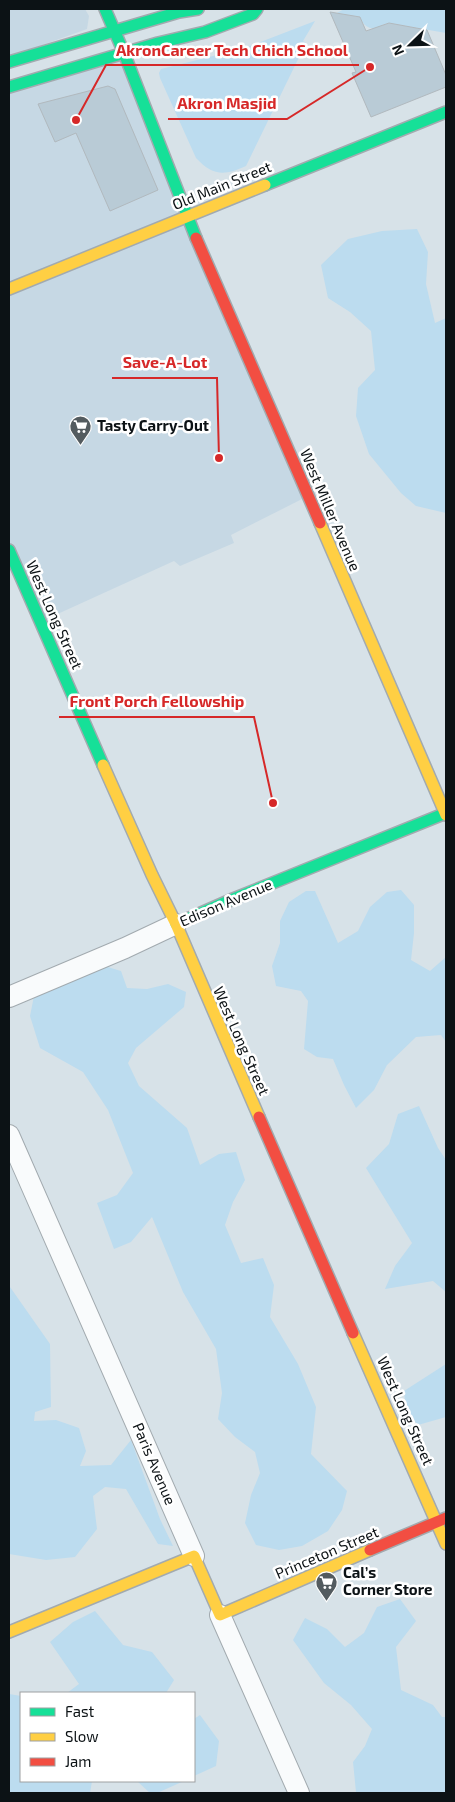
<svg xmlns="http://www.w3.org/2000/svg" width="455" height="1802" font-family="'Exo 2',sans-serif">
<rect width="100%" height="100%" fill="#d7e2e8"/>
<!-- built -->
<g fill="#c6d8e4">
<polygon points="9,9 85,9 89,16 87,29 9,57"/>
<polygon points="122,58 180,213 9,284 9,92"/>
<polygon points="187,216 308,496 231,535 234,543 180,566 174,561 40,622 9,550 9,289"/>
</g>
<!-- green -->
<g fill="#bcdcef">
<path d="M 344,9 L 446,9 L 446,33 L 389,23 L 382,25 L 385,30 C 372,28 365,30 360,17 L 337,13 Z"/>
<path d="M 315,21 L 303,41 L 306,43 L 246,166 C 224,176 213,176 196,158 L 160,78 L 159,73 L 161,69 L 245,48 Z"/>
<polygon points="417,229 428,252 426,284 435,323 446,318 446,513 416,506 401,493 369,454 356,416 358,388 375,370 371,331 350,312 328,298 321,265 348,239 382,231"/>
<polygon points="401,890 414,905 414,933 411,960 430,971 446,957 446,1042 441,1035 416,1037 387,1065 374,1090 356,1108 344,1085 333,1059 317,1057 304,1049 308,1001 301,991 276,986 272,966 280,943 280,921 289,902 306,891 315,891 338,943 358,931 370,907 387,892"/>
<polygon points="101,965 121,971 127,988 147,989 168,984 186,992 184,1007 136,1048 128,1063 139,1086 187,1128 200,1165 219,1154 236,1152 245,1180 233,1202 225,1225 241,1263 263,1258 274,1285 270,1317 298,1364 316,1407 311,1454 347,1491 342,1510 328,1531 302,1546 279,1550 256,1545 245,1523 251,1495 260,1473 255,1452 235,1437 218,1419 222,1393 216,1349 183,1292 152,1217 131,1242 114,1249 97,1203 117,1195 133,1173 108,1110 83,1072 40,1048 30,1016 34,996"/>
<polygon points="419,1106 438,1148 446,1160 446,1292 433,1281 385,1289 395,1266 412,1243 366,1168 389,1144 398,1114"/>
<polygon points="9,1245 10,1287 50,1344 51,1407 35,1412 34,1421 56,1420 79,1428 86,1451 80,1466 111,1465 131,1440 160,1519 173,1546 158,1544 126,1489 105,1487 93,1496 97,1529 75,1557 46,1560 9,1554"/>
<polygon points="446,1364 446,1417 418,1425 406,1411 404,1391"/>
<polygon points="400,1599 416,1621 396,1647 401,1690 433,1705 442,1717 446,1717 446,1793 358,1793 356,1792 353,1762 365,1746 372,1729 351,1705 324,1683 293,1640 305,1618 327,1629 345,1647 364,1633 377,1607"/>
<polygon points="95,1611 123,1645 152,1652 174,1680 166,1693 67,1693 79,1684 50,1642 73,1622"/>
<polygon points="9,1694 21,1696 21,1781 92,1781 90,1793 9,1793"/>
<polygon points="200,1715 219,1741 216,1766 194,1776 194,1719"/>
<polygon points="137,1781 184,1781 157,1793 150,1793"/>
</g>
<!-- building -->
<g fill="#b9cbd6" stroke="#b1b9be">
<polygon points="330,12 360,17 366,31 389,23 427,30 446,75 446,87 371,117 352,73 356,72"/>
<polygon points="108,86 115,89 158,190 110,211 76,133 55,142 38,104"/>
</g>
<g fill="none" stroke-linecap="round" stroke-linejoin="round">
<defs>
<g id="street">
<polyline points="9,997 125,948 176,924"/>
<polyline points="9,1135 194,1556"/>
<polyline points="220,1615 299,1793"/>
</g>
<g id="fast">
<polyline points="105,9 124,53 196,238"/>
<polyline points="9,62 179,12 198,9"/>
<polyline points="9,87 158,43 205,32 253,14 257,9"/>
<polyline points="265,185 446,112"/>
<polyline points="9,550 103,765"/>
<polyline points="176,924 233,899 446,813"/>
</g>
<g id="slow">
<polyline points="9,289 265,185"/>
<polyline points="320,523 446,815"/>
<polyline points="103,765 152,875 176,924 259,1117"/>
<polyline points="353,1333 446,1544"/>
<polyline points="9,1632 194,1556 220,1615 370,1550"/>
</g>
<g id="jam">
<polyline points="196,238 320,523"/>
<polyline points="259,1117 353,1333"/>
<polyline points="370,1550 446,1518"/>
</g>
</defs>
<!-- street casing -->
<use href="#street" stroke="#a2aaaf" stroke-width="22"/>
<!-- fast casing -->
<use href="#fast" stroke="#a2aaaf" stroke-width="14"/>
<!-- slow casing -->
<use href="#slow" stroke="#a2aaaf" stroke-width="14"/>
<!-- jam casing -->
<use href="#jam" stroke="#a2aaaf" stroke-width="14"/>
<!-- street -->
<use href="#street" stroke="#f9fbfc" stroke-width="20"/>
<!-- fast -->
<use href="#fast" stroke="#16e098" stroke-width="11"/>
<!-- slow -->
<use href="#slow" stroke="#ffcf43" stroke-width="11"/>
<!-- jam -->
<use href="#jam" stroke="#f24e42" stroke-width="11"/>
</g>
<!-- icons -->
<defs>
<symbol id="supermarket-pin" viewBox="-11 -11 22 30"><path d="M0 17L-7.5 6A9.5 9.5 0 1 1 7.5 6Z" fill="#535b5f" stroke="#fff"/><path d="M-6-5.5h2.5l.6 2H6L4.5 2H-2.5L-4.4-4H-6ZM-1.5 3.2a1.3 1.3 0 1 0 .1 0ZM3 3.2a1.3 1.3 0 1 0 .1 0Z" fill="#fff"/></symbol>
</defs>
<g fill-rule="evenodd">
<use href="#supermarket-pin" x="68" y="414" width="25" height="34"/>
<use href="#supermarket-pin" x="314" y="1570" width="25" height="34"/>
</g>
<g text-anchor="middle" stroke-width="5" stroke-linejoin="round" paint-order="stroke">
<!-- street labels -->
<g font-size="15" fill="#0c1215" stroke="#fff">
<text transform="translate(222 186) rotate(-22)" y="5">Old Main Street</text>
<text transform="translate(330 510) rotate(67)" y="5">West Miller Avenue</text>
<text transform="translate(54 615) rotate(66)" y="5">West Long Street</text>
<text transform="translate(226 903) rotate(-23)" y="5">Edison Avenue</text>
<text transform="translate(241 1041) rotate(66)" y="5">West Long Street</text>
<text transform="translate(405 1411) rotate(66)" y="5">West Long Street</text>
<text transform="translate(154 1464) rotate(67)" y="5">Paris Avenue</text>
<text transform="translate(327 1553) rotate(-23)" y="5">Princeton Street</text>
</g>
<!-- poi labels -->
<g font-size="15" font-weight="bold" fill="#0c1215" stroke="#fff" text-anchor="start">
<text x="97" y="431">Tasty Carry-Out</text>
<text x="343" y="1578">Cal’s<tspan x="343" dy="17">Corner Store</tspan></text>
</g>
</g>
<!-- callouts -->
<path fill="none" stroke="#d62828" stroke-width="2" d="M76 120L106 65H359M370 67L287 119H168M219 458L217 378H112M273 803L254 717H59"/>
<g fill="#d62828" stroke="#fff" stroke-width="2">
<circle cx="76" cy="120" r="5"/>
<circle cx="370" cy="67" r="5"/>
<circle cx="219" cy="458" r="5"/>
<circle cx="273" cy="803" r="5"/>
</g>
<g font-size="16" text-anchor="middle" font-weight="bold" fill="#d62828" stroke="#fff" stroke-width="5" stroke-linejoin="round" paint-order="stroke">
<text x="232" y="56">AkronCareer Tech Chich School</text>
<text x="227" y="109">Akron Masjid</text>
<text x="165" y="368">Save-A-Lot</text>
<text x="157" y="707">Front Porch Fellowship</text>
</g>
<!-- border -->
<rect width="455" height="1802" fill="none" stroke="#0c1215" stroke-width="20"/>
<!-- legend -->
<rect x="20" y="1692" width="175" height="90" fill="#ffffff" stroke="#9ea0a1"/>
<rect x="30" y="1708" width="25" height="8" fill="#16e098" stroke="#9ea0a1"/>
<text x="65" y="1717" font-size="15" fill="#0c1215">Fast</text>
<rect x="30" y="1733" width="25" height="8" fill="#ffcf43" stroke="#9ea0a1"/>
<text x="65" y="1742" font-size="15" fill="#0c1215">Slow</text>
<rect x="30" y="1758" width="25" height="8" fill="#f24e42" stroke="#9ea0a1"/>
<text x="65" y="1767" font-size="15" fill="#0c1215">Jam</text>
<!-- north arrow -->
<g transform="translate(410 45) rotate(247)" stroke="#ffffff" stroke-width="4" paint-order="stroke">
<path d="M0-4L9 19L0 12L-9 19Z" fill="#0c1215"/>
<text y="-8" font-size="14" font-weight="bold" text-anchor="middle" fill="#0c1215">N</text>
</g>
</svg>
